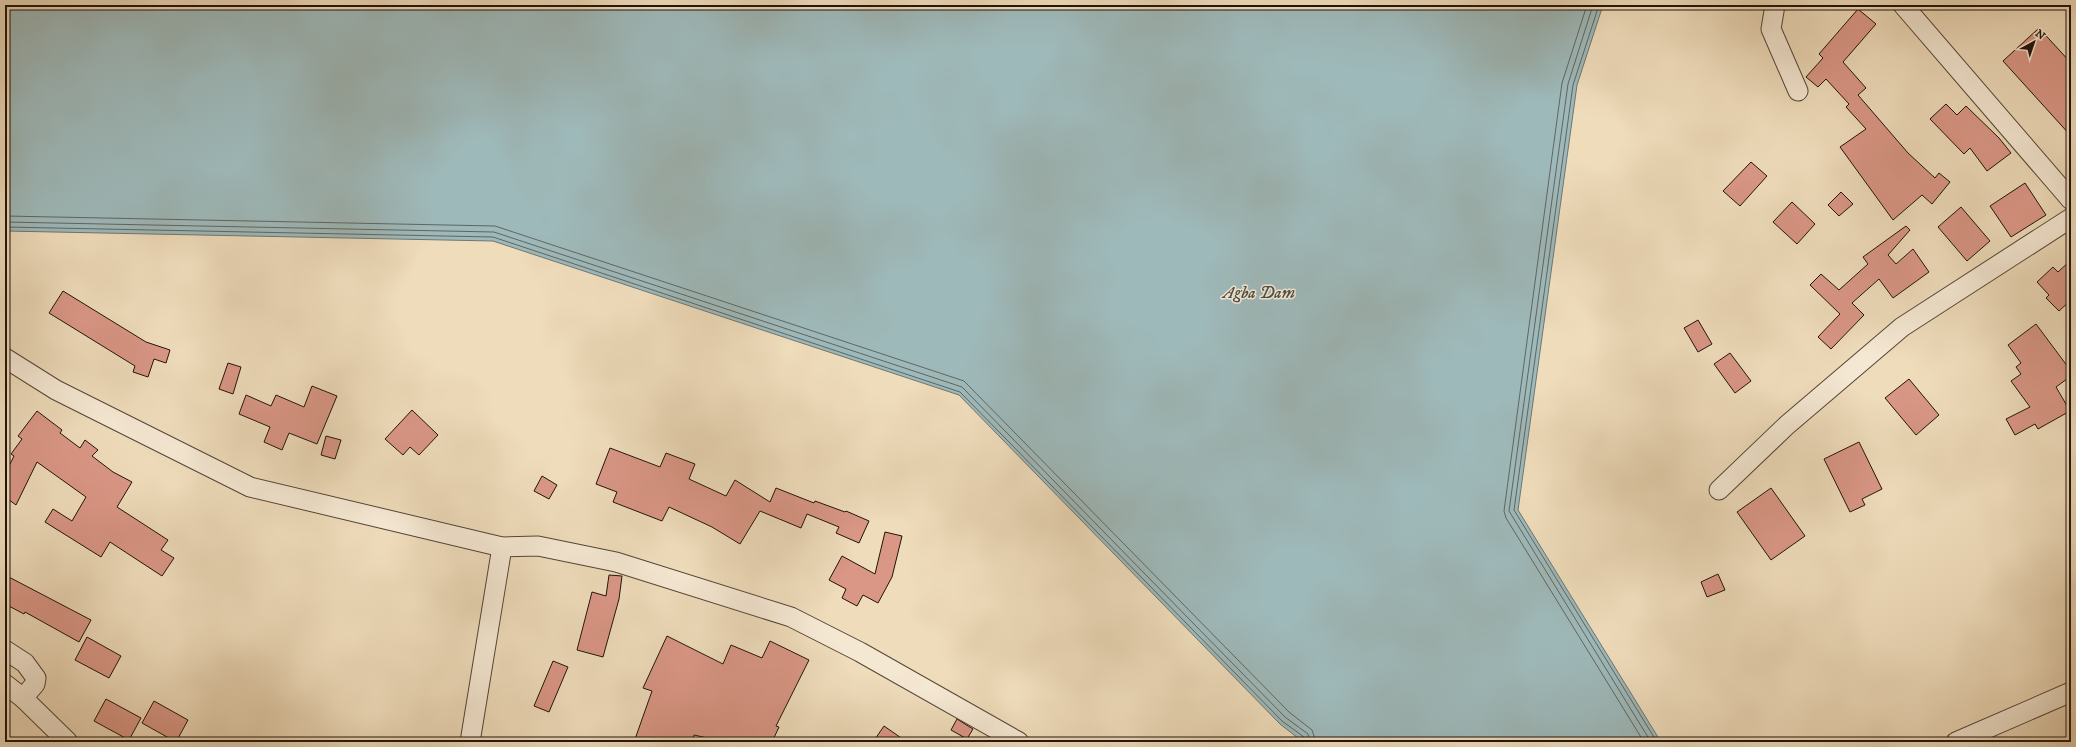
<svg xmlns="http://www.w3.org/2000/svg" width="2076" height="747" font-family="'IM FELL DW Pica',serif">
<rect width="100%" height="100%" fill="#efdcbb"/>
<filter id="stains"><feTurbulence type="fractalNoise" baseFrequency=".005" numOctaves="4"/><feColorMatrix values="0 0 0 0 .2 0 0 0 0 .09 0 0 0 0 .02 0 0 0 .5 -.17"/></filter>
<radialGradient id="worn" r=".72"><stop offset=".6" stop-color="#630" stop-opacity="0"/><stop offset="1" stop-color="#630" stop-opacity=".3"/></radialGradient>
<!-- water -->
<polygon fill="#9eb9ba" stroke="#6c7774" points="5,5 1603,5 1577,85 1518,510 1661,742 1303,742 1280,724 959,395 493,241 5,231"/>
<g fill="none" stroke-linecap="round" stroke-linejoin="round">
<!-- shore -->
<g stroke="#5f6662" stroke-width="1">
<polyline points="1587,5 1562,83 1504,511 1506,518 1644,742"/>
<polyline points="1593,5 1568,84 1509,511 1651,742"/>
<polyline points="1599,5 1573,85 1514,510 1657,742"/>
<polyline points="5,216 495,226 964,381 1289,712 1312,730 1316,742"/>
<polyline points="5,222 494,232 962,387 1285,717 1308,734 1310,742"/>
<polyline points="5,227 493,237 960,392 1282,721 1304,737 1305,742"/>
</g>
</g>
<!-- building -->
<g fill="#da9786" stroke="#20130a">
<polygon points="1858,9 1876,24 1843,62 1866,88 1858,95 1908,153 1935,178 1939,173 1950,182 1932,204 1922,195 1893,220 1840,147 1866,129 1846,107 1849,104 1826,79 1818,87 1806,77 1823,58 1819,54"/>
<polygon points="2039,28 2071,63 2071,136 2003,61"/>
<polygon points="1946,104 1957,115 1966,106 1999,138 2011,153 1987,171 1970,148 1964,154 1930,119"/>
<polygon points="1751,162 1767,176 1740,206 1723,191"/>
<polygon points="2025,183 2046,215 2011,237 1990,206"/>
<polygon points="1841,192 1853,204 1839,216 1828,205"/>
<polygon points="1792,202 1815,224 1797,244 1773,222"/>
<polygon points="1961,207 1990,241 1967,261 1938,227"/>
<polygon points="1906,226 1910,230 1888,255 1896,264 1913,249 1929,272 1893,298 1879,279 1852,303 1864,315 1831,349 1818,337 1840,314 1810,285 1821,274 1839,290 1868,264 1863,257"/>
<polygon points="2071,260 2071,300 2059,311 2046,298 2049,295 2037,282 2053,267 2058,272"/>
<polygon points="63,291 146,342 170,350 166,363 154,359 148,377 133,372 135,366 49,313"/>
<polygon points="1698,320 1712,344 1698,352 1684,328"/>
<polygon points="2036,324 2071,371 2071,376 2056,387 2070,411 2038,429 2035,424 2015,435 2006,419 2030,407 2011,381 2021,374 2016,367 2021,363 2008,345"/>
<polygon points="1730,353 1751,381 1735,393 1714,364"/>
<polygon points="228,363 241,367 233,394 219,389"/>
<polygon points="1909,379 1939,415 1916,435 1885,398"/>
<polygon points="312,386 337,396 317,444 289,433 282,450 264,442 270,427 239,414 246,395 271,406 276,395 304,407"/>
<polygon points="412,410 438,435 419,455 410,447 403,455 385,439"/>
<polygon points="37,411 62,430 60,433 80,448 85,440 98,450 92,456 113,472 132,482 117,507 168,540 161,550 174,558 162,576 110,542 101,557 45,522 53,509 72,521 86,497 37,462 16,505 5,497 5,474 14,456 11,454 22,439 18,436"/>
<polygon points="326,436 341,440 335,459 321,455"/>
<polygon points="1859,442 1882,489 1862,499 1865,505 1850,512 1824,459"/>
<polygon points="610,448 660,467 666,453 695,464 689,479 726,496 735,480 770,502 776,488 814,503 815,501 845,512 846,511 869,521 859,543 836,533 839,527 807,514 801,528 760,511 740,544 712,527 669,507 662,521 613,502 617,492 596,484"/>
<polygon points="542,476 557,485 549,499 534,491"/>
<polygon points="1771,488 1805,536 1771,560 1737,512"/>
<polygon points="885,532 902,536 892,577 878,603 863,595 857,606 842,598 846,589 829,580 842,556 875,574"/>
<polygon points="1718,574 1725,590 1707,597 1701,582"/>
<polygon points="5,575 91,620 79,642 25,612 24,614 5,604"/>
<polygon points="609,575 622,576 619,599 603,657 577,650 592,592 606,596"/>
<polygon points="667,636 723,664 731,645 762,658 770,641 809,660 776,726 779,727 772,742 725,742 694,735 692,742 634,742 652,691 643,688"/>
<polygon points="87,637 121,656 109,678 75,660"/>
<polygon points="553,661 568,667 549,712 534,706"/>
<polygon points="106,699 141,718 129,740 94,721"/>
<polygon points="154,701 188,720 176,742 142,723"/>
<polygon points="957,719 973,729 967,739 951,730"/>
<polygon points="884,726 907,742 873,742"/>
</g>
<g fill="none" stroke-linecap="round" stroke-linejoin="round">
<defs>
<g id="minor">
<polyline points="1775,5 1771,29 1798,91"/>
<polyline points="1903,5 2071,200"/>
<polyline points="5,358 56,390 250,487 502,547 538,546 616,562 791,617 860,652 1019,742"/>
<polyline points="1719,490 1787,425 1902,327 2071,218"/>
<polyline points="5,650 25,663 36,678 35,684 23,698"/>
<polyline points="5,684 23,698 68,742"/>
<polyline points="470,742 502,547"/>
<polyline points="1956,742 2071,692"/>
</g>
</defs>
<!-- minor casing -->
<use href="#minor" stroke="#544536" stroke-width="21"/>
<!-- minor -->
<use href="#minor" stroke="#f5e8d3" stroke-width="19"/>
</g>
<g text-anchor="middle" stroke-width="3" stroke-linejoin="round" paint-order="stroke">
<!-- water labels -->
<g font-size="17" font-style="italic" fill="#4c4d48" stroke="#f5e8d3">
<text x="1259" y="298">Agba Dam</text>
</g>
</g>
<!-- margin -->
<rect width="2076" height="747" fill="none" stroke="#efdcbb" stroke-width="20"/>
<rect x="6" y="6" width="2064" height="735" fill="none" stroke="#20130a" stroke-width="2"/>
<rect x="10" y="10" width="2056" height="727" fill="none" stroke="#20130a"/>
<!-- north arrow -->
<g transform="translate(2034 42) rotate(40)" stroke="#f5e8d3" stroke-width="3" paint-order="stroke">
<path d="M0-3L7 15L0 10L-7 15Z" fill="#20130a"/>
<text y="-6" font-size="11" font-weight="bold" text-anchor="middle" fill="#20130a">N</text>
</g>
<rect width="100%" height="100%" filter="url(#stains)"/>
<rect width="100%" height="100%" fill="url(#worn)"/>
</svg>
